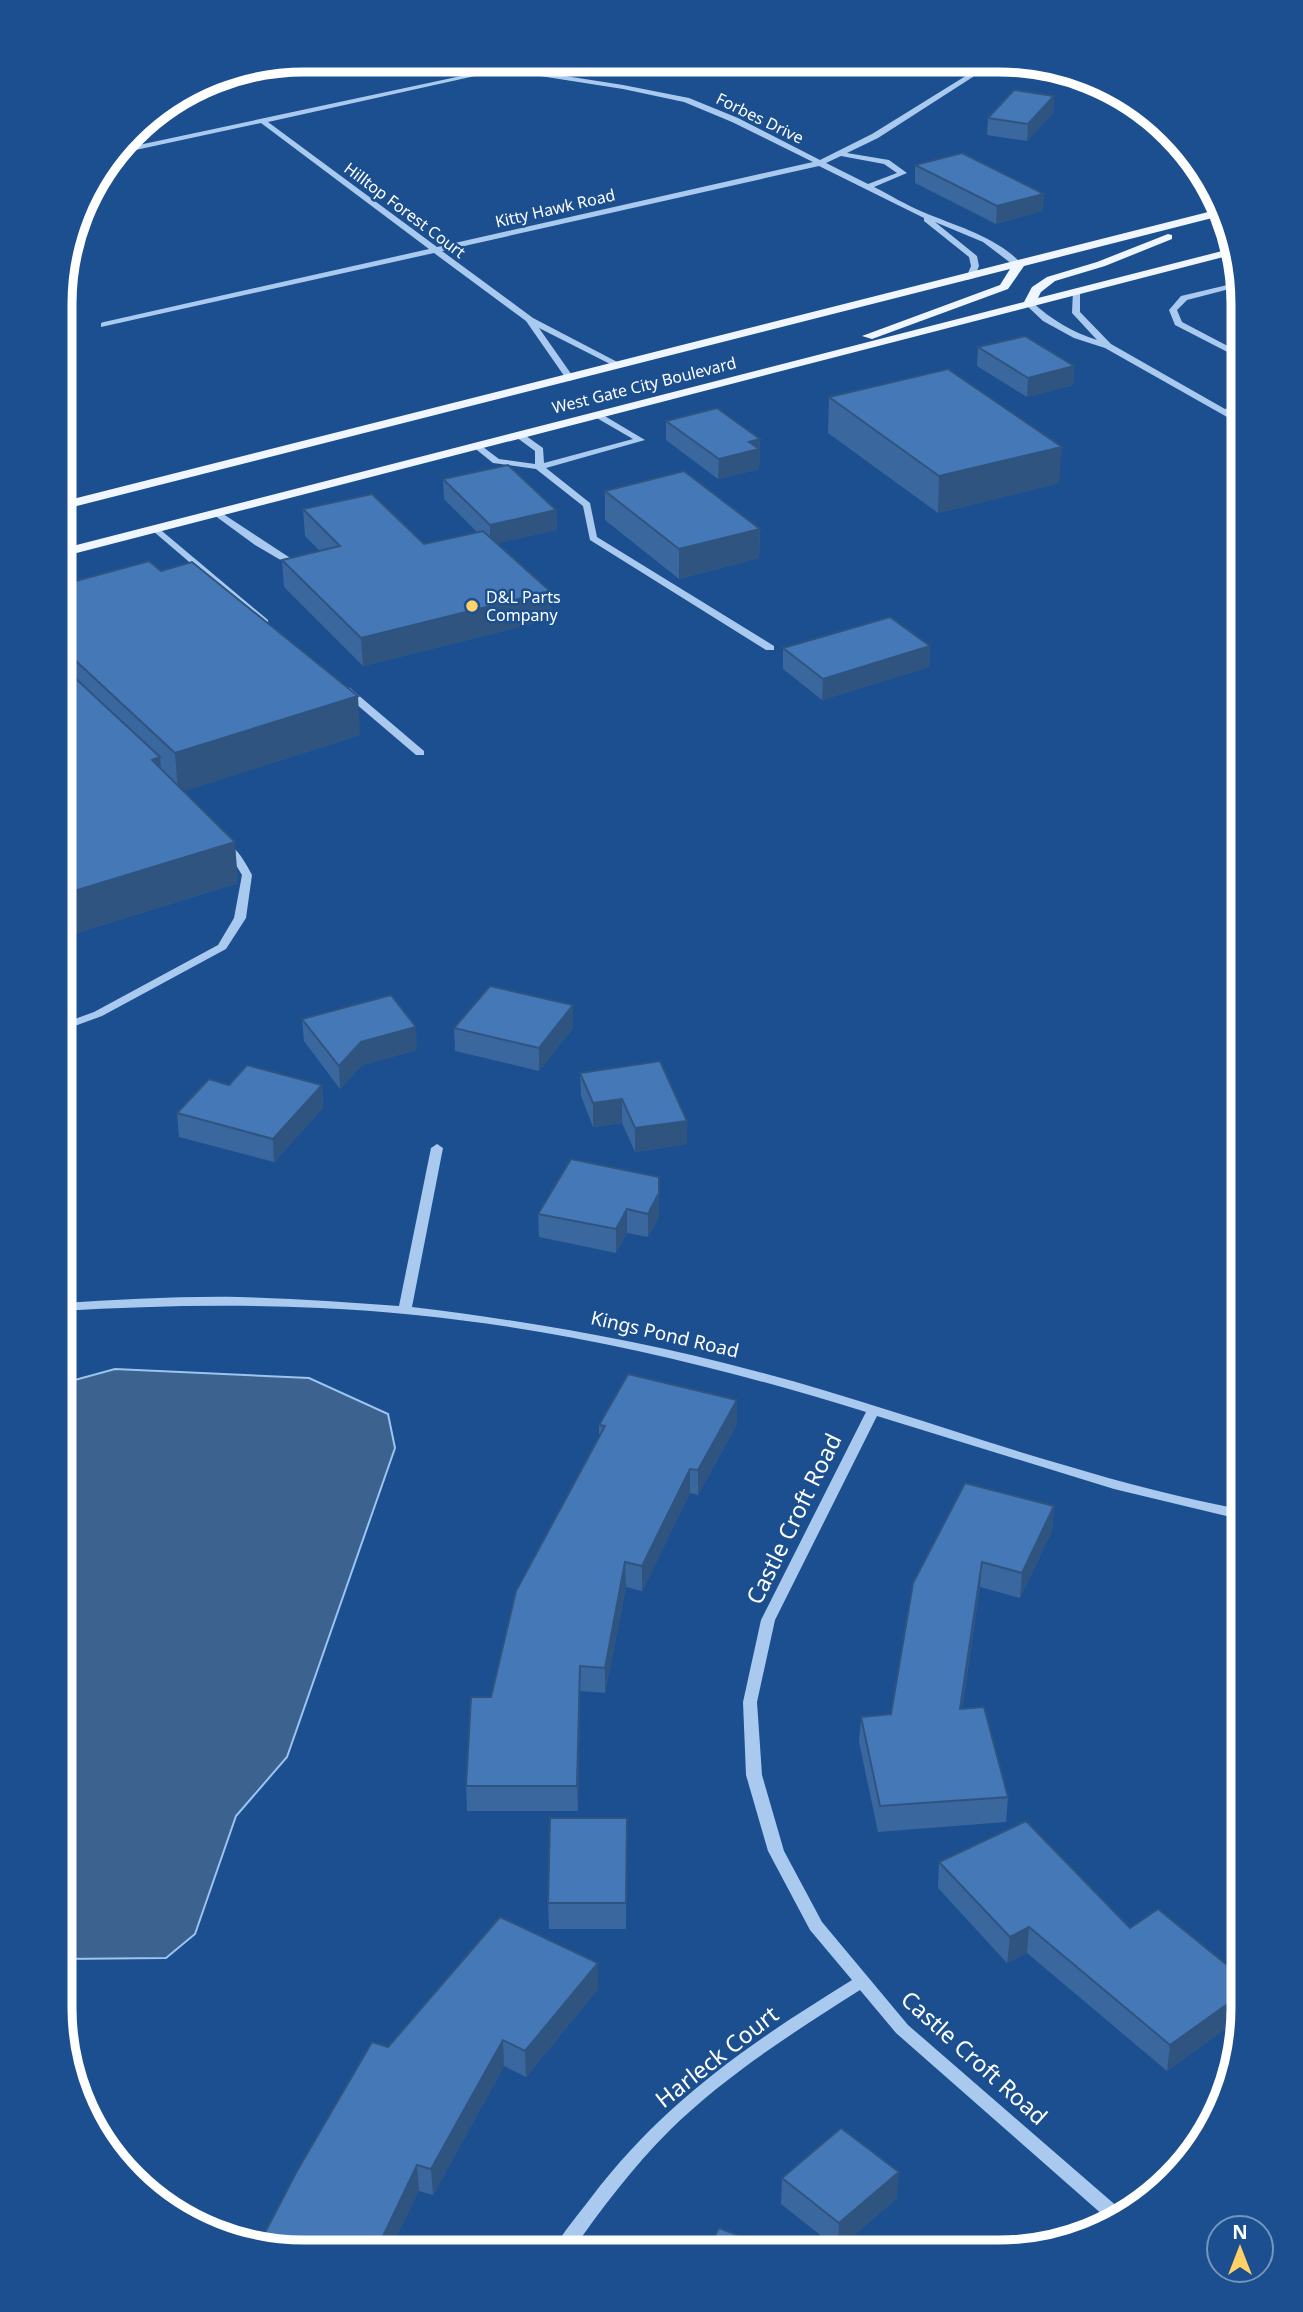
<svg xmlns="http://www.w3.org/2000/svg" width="1303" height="2312" font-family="'Noto Sans',sans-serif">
<rect width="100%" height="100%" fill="#1b4f8f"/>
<!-- water -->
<polygon fill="#3c6290" stroke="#9cc4f0" stroke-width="2" points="115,1369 309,1378 388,1414 395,1448 287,1757 236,1816 195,1934 166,1958 60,1959 60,1384"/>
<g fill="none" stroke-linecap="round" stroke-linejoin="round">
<!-- minor -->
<g fill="#a9c9ee" fill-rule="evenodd">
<path d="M 449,60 L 469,61 L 623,85 L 689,98 L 738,118 L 820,160 L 872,134 L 985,64 L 993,64 L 878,138 L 847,153 L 889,160 L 907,173 L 874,187 C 890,195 906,205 923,212 C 958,227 996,236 1023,265 L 1016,267 L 983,242 L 935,222 L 977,256 L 979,266 L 974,278 L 967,280 L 966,278 L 971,266 L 969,257 L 924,221 L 924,218 L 819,166 L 442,251 L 533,318 L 625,366 L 618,368 L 539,328 L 574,378 L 570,381 L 567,380 L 526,321 L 434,253 L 101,327 L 101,323 L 104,322 L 429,249 L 261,123 L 117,154 L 120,149 L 494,69 ZM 502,70 L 623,89 L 684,102 L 732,122 L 813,162 L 437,247 L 268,122 ZM 841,156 L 884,164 L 897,173 L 868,184 L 826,163 Z"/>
<polygon points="1221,252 1227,252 1236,257 1237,262 1221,256"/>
<polygon points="1240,282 1241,286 1187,300 1177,310 1182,322 1243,354 1243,360 1175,325 1169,310 1181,296"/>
<path d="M 1073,290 L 1080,292 L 1080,312 L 1111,344 L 1225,409 L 1243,404 L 1243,410 L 1231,413 L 1243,420 L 1243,426 L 1105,348 L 1074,338 L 1043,321 L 1025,304 L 1032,302 C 1052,320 1072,332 1097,340 L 1072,313 Z"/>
<polygon points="598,412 645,440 546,468 590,503 597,537 774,646 774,650 766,650 590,540 583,506 536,469 493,463 472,446 479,444 499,459 535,464 535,451 516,437 516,433 522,433 543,448 544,463 633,439 595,417 595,413"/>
<polygon points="217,510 304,567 299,570 296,569 255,545 214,515 214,511"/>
<polygon points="156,526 268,620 268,624 262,624 153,531 153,527"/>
<polygon points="346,687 350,688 424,751 424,755 416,755 342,692 341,690"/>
<path d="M 224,841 C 238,848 245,862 252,875 L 246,918 L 226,949 L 102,1016 L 61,1031 L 61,1024 L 94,1012 L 218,945 L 234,918 L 242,875 L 231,857 L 219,844 Z"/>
<path d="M 437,1144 L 443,1148 L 412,1307 C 528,1321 642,1341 755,1371 C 859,1398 960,1435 1064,1465 C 1123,1483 1183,1498 1243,1510 L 1243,1520 L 1114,1489 L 877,1416 L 775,1620 L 757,1702 L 762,1775 L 784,1851 L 822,1922 L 908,2025 L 1127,2215 L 1112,2223 L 896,2033 L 860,1990 C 794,2032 726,2075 670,2130 C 633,2167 601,2209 572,2251 L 553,2251 C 562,2233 578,2215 590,2199 C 663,2102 750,2043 852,1980 L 810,1930 L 768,1851 L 746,1775 L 743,1702 L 761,1620 L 866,1412 C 689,1357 506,1316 320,1308 C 233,1304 147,1306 60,1311 L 60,1303 C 119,1300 179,1296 238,1297 C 292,1298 346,1302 399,1306 L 431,1148 Z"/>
</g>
<!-- major -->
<g fill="#f0f6ff" fill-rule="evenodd">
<polygon points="1220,209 1224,215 1024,266 1008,289 872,339 862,336 1000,285 1010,269 61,510 61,502"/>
<polygon points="1168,234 1172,235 1172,239 1105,266 1055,281 1041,292 1038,298 1234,248 1235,254 61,557 61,549 1024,302 1032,287 1047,277 1097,262"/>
</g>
</g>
<!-- wall -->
<g fill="#3a679d">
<polygon points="304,60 292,77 251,70"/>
<polygon points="1054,96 1053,113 1027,141 987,135 988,118"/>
<polygon points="915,165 1044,194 1042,211 996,224 915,183"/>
<polygon points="978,347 1074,366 1073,385 1027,397 977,366"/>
<polygon points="829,397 1059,483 938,513 828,433"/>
<polygon points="666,421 760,439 759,469 718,479 666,440"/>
<polygon points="443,479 556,510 557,530 497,543 550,591 551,619 363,666 284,587 282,560 320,551 305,536 303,509 424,544 477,532 444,499"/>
<polygon points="605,491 760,529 759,558 679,579 605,520"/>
<polygon points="61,585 360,735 184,791 238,883 61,938"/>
<polygon points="930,646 929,667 822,700 783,669 783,648"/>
<polygon points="573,1005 573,1028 539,1071 455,1051 454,1028"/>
<polygon points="302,1019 417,1050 362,1065 340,1089 304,1041"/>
<polygon points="660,1061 687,1144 635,1152 622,1123 593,1127 581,1096 580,1073"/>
<polygon points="229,1085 322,1085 323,1108 274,1162 179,1137 177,1113"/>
<polygon points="571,1159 659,1217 648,1237 627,1233 616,1253 539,1237 538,1214"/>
<polygon points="737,1424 698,1495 690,1493 642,1591 626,1587 605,1693 580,1691 578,1811 467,1811 466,1786 491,1697 599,1437 599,1425"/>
<polygon points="1054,1506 1052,1531 1020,1598 980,1587 962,1709 1008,1797 1006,1822 878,1832 859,1742 861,1717 891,1714 913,1583"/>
<polygon points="627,1818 626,1929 549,1929 548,1903"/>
<polygon points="939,1862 1130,1928 1243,1978 1243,2016 1167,2071 1027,1953 1007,1963 938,1888"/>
<polygon points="598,1989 526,2077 504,2066 433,2195 419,2191 388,2047"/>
<polygon points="782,2178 897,2198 838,2249 781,2204"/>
</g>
<!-- shaded-wall -->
<g fill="#305480">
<polygon points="304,60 321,60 292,77 291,62"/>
<polygon points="1054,96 1053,113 1027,141 1028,124"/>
<polygon points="1044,194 1042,211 996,224 997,206"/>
<polygon points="1074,366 1073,385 1027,397 1028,378"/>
<polygon points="760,439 759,469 718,479 719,459 749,442"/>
<polygon points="1062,447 1059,483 938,513 939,476"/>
<polygon points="556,510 557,530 490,545 490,525"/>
<polygon points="760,529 759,558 679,579 679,549"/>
<polygon points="550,591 551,619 363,666 361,638"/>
<polygon points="930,646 929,667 822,700 823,679"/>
<polygon points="358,696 360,735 178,793 175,753"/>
<polygon points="160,757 163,797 152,760"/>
<polygon points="235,842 238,883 61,938 61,895"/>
<polygon points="573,1005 573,1028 539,1071 539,1048"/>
<polygon points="416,1027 417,1050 362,1065 340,1089 339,1066 361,1042"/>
<polygon points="322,1085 323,1108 274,1162 273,1139"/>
<polygon points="622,1099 622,1123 593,1127 593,1103"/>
<polygon points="687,1121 687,1144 635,1152 635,1128"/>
<polygon points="659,1193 659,1217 648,1237 648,1214"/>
<polygon points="627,1209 627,1233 616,1253 616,1229"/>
<polygon points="737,1400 737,1424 698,1495 698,1470"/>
<polygon points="690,1469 690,1493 642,1591 642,1566"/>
<polygon points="1054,1506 1052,1531 1020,1598 1022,1573"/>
<polygon points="625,1562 626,1587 605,1693 605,1668"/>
<polygon points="982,1562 980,1587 958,1734 960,1709"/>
<polygon points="580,1666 580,1691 578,1811 577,1786"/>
<polygon points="1029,1927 1027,1953 1007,1963 1010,1937"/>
<polygon points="598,1963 598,1989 526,2077 525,2051"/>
<polygon points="1243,1993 1243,2016 1167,2071 1170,2045"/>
<polygon points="503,2040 504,2066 433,2195 431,2169"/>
<polygon points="417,2165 419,2191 390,2251 376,2251"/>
<polygon points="899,2172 897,2198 838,2249 839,2223"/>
</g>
<!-- building -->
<g fill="#4478b7" stroke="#305480" stroke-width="2">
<polygon points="1014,90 1054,96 1028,124 988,118"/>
<polygon points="962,153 1044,194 997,206 915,165"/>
<polygon points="1025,336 1074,366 1028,378 978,347"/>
<polygon points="948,369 1062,447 939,476 829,397"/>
<polygon points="717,408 760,439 749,442 759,449 719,459 666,421"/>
<polygon points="508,465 556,510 490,525 443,479"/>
<polygon points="684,471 760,529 679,549 605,491"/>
<polygon points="372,494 424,544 483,531 550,591 361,638 282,560 340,546 303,509"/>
<polygon points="149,561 161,571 192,562 358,696 175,753 63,649 61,649 61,585"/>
<polygon points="890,617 930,646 823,679 783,648"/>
<polygon points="61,665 160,757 152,760 235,842 61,895"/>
<polygon points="490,986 573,1005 539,1048 454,1028"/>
<polygon points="391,995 416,1027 361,1042 339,1066 302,1019"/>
<polygon points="660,1061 687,1121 635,1128 622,1099 593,1103 580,1073"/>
<polygon points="247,1065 322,1085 273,1139 177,1113 209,1079 229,1085"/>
<polygon points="571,1159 659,1177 659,1193 648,1214 627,1209 616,1229 538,1214"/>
<polygon points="628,1374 737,1400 698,1470 690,1469 642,1566 625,1562 605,1668 580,1666 577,1786 466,1786 471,1697 491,1697 516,1591 605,1426 599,1425"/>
<polygon points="965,1483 1054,1506 1022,1573 982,1562 960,1709 984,1707 1008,1797 880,1806 861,1717 891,1714 913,1583"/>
<polygon points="550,1818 627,1818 626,1903 548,1903"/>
<polygon points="1026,1821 1130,1928 1158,1909 1243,1978 1243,1993 1170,2045 1029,1927 1010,1937 939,1862"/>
<polygon points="500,1917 598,1963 525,2051 503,2040 431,2169 417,2165 376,2251 271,2250 258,2246 297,2171 372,2042 388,2047"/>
<polygon points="841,2128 899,2172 839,2223 782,2178"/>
<polygon points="719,2228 781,2252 706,2252"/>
</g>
<!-- markers -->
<circle fill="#ffd166" stroke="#1b4f8f" stroke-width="2.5" cx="472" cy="606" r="7"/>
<g text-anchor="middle" stroke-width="5" stroke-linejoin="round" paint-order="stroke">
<!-- far-street labels -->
<g font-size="16" fill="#fff" stroke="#1b4f8f">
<text transform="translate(760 118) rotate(26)" y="6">Forbes Drive</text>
<text transform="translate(555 208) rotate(-13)" y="6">Kitty Hawk Road</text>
<text transform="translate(405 210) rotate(37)" y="6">Hilltop Forest Court</text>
<text transform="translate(644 385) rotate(-14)" y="6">West Gate City Boulevard</text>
</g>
<!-- far-poi labels -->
<g font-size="16" fill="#fff" stroke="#1b4f8f" text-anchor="start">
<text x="486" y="603">D&amp;L Parts<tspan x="486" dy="18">Company</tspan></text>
</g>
<!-- street labels -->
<g font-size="19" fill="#fff" stroke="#1b4f8f">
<text transform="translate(665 1334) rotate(13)" y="7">Kings Pond Road</text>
</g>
<!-- near-street labels -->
<g font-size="23" fill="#fff" stroke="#1b4f8f">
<text transform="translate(794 1519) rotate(-64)" y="8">Castle Croft Road</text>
<text transform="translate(717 2057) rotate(-38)" y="8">Harleck Court</text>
<text transform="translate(974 2058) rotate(42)" y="8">Castle Croft Road</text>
</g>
</g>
<!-- crop -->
<path d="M0 0H1303V2312H0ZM304 72H999A232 232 0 0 1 1231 304V2008A232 232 0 0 1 999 2240H304A232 232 0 0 1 72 2008V304A232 232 0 0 1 304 72Z" fill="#1b4f8f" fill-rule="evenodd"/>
<path fill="none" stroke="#fff" stroke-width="9" d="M304 72H999A232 232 0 0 1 1231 304V2008A232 232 0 0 1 999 2240H304A232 232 0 0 1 72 2008V304A232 232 0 0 1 304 72Z"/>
<!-- north arrow -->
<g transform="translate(1240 2249)"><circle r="33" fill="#1b4f8f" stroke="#7695bc" stroke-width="2"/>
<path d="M0-5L12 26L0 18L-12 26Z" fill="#ffd166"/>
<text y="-10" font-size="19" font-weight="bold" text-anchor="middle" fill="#ffffff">N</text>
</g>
</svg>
